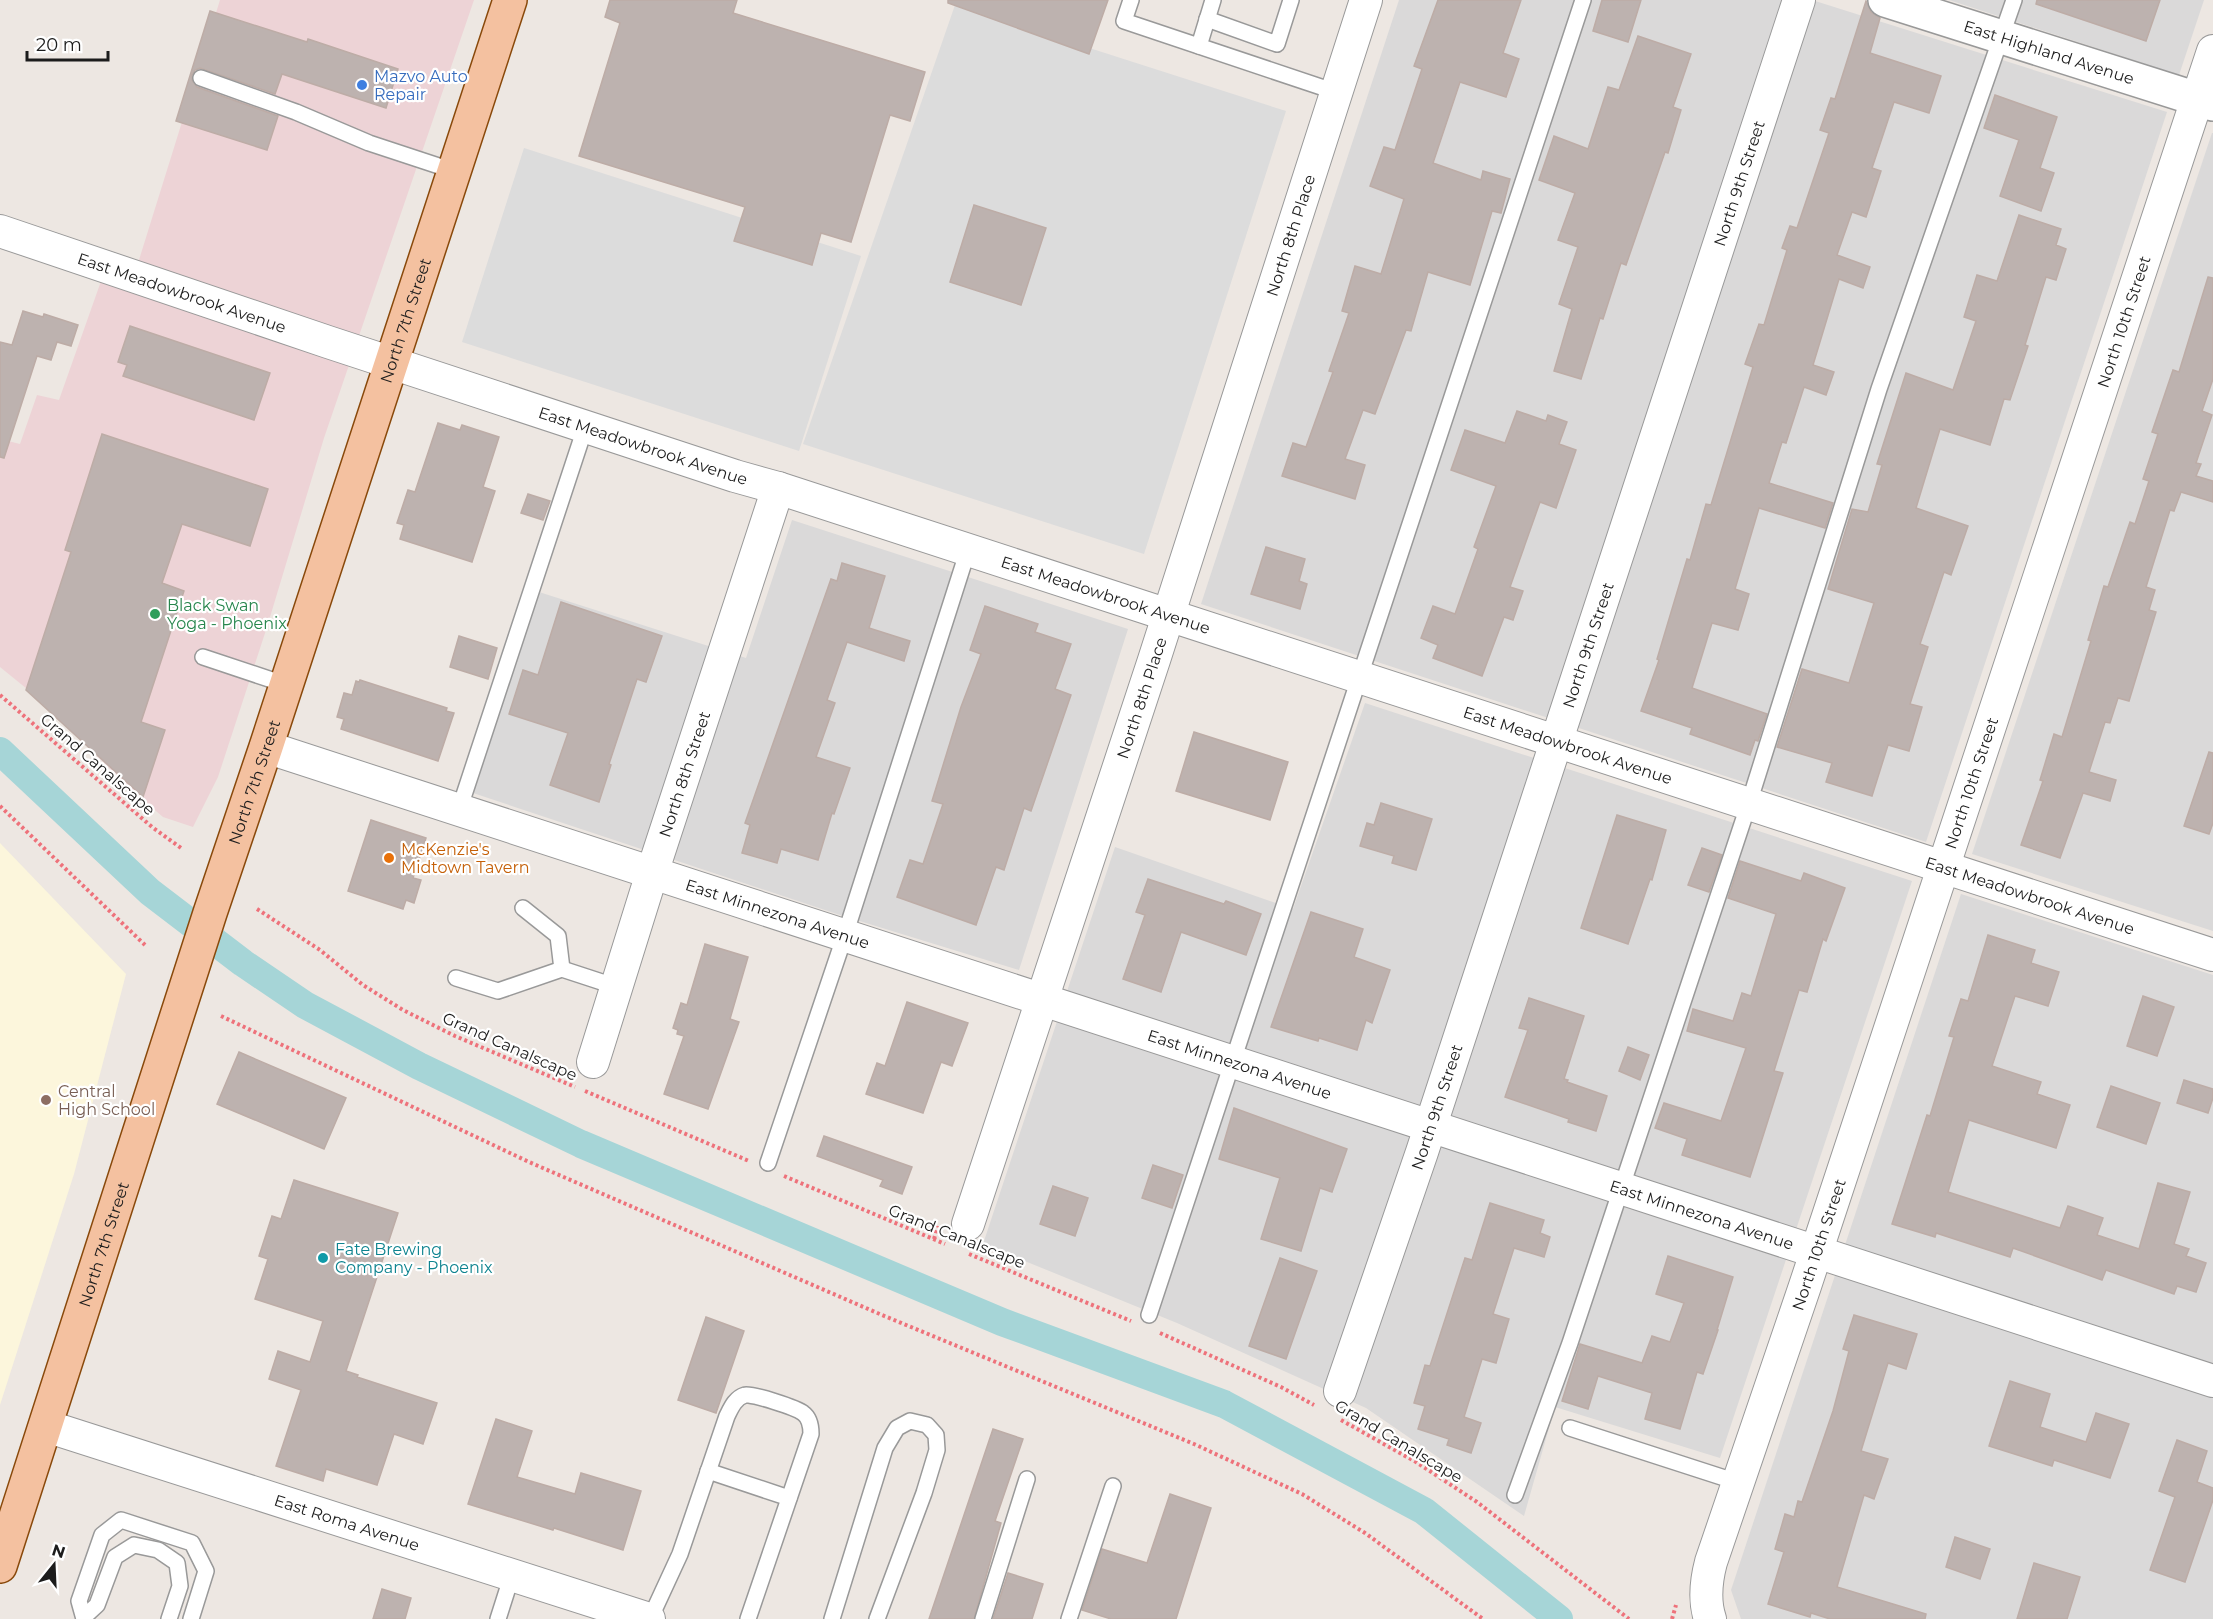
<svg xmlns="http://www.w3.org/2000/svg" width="2213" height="1619" font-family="Montserrat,sans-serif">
<rect width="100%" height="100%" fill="#ede7e2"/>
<!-- residential -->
<g fill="#dad9d9">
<polygon points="1399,0 1812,0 2167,112 1926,842 1201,604"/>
<polygon points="1949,0 2204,0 2179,75"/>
<polygon points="2212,133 2213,133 2213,931 1972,854"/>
<polygon points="792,520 1128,629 1019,970 840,915 473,793 539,592 746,658"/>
<polygon points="1365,703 1912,881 1720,1458 1555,1407 1524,1516 1366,1408 1177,1323 983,1244 1115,847 1293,909"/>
<polygon points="1961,894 2213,975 2213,1619 1741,1619 1731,1590"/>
</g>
<!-- commercial -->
<polygon fill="#edd3d6" points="220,0 474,0 324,438 267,627 218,777 193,827 163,817 136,794 32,693 0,667 0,439 20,444 37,395 59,400 106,267 134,276"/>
<!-- education -->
<polygon fill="#fcf6dc" points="0,843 126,974 74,1174 0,1405"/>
<!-- parking -->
<g fill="#dcdcdc">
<polygon points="955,5 1286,111 1144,554 803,444"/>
<polygon points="524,148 861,256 799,451 462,342"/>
</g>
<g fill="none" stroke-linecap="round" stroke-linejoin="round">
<!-- canal -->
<polyline stroke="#a6d5d7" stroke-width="28" points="0,751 150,892 243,963 305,1005 419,1066 581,1144 1002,1322 1224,1404 1424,1511 1559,1619"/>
</g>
<!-- building -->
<g fill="#bdb2af" stroke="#bdaca6" stroke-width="1.5">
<polygon points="610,0 737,0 733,13 925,72 910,121 890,115 851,242 821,233 812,265 734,241 745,207 579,156 620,23 605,17"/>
<polygon points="948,0 1108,0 1089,54 948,3"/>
<polygon points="1438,0 1521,0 1503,53 1519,59 1506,97 1460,82 1433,163 1481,180 1483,171 1510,179 1501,213 1492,211 1470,285 1428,272 1411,331 1406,330 1375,414 1363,410 1345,459 1365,465 1355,499 1282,476 1293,443 1306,447 1333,372 1329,371 1349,313 1342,311 1355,266 1381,274 1404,199 1370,186 1384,147 1395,150 1422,69 1414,66"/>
<polygon points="1602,0 1641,0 1628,42 1593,31"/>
<polygon points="2037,0 2160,0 2146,41 2036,4"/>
<polygon points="1866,1 1871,12 1880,18 1870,53 1941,76 1929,113 1894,102 1872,168 1881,171 1866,217 1852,212 1837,255 1870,267 1863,288 1839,279 1813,365 1834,372 1826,395 1804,387 1786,443 1782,442 1769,483 1833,503 1825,528 1759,508 1735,589 1749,594 1738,630 1712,623 1692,688 1767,714 1758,741 1755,740 1750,755 1690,734 1692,728 1641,711 1659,660 1657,659 1687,559 1690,560 1706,504 1711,505 1753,367 1745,364 1759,324 1764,325 1787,250 1782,248 1790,226 1797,228 1829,133 1820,130 1831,98 1835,99"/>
<polygon points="210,11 307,42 308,39 398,69 386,108 282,74 275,94 200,68 195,70 192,75 192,80 197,87 278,116 267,150 176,121"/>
<polygon points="1638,36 1691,54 1673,107 1681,110 1668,153 1665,152 1626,265 1621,263 1603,319 1600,318 1581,379 1554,371 1572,309 1559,304 1578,247 1558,240 1575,193 1539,180 1554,136 1588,149 1608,87 1619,90"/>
<polygon points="1995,95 2057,117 2040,168 2054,173 2041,211 2000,196 2019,140 1984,128"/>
<polygon points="974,205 1046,228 1021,305 950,282"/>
<polygon points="2019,215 2061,229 2056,245 2066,249 2056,280 2046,277 2025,345 2028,346 2010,400 2004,399 1990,445 1940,429 1916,508 1968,526 1951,575 1944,572 1920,644 1928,647 1910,704 1922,707 1909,751 1888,745 1872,796 1826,782 1832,763 1777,747 1802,669 1849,683 1874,603 1828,589 1852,509 1868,512 1882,465 1877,464 1906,373 1953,390 1976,321 1964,317 1977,275 1997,281"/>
<polygon points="2208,277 2213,278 2213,379 2202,411 2212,415 2196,463 2201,464 2196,476 2213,481 2213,502 2181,492 2174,511 2170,510 2146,587 2155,590 2149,610 2156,612 2129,701 2118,698 2110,723 2105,722 2089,772 2116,780 2110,801 2083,793 2060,858 2021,845 2043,781 2040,780 2054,734 2062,737 2091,641 2088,640 2104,586 2108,587 2130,522 2135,524 2149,481 2143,479 2158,434 2152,432 2173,370 2179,372"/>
<polygon points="23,311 43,317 44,314 78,325 71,346 57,342 51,360 37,356 4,458 0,457 0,342 12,345"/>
<polygon points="130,326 270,373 254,420 123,376 127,365 118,362"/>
<polygon points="1517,411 1546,421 1548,415 1567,422 1559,444 1576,450 1556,508 1540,502 1510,587 1523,591 1513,620 1504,617 1482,676 1433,658 1438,645 1421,638 1433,606 1455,614 1478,549 1474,547 1496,486 1451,470 1465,430 1505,443"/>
<polygon points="438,423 460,430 462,425 499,437 483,487 495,491 472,562 400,539 404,525 397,523 408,490 415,492"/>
<polygon points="102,434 268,489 250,546 182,524 162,583 184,591 141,722 165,730 143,797 26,690 71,552 65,550"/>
<polygon points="528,494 550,501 543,520 521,513"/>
<polygon points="1266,547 1305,559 1299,581 1307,584 1300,609 1251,594"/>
<polygon points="842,563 885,576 869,628 910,641 904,661 847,642 827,700 835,703 816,757 850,768 834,814 832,813 818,860 781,849 777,863 742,853 750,825 745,823 831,579 837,581"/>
<polygon points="561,602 662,636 646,682 637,679 609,764 611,765 599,802 550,785 568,733 509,714 523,670 538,675"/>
<polygon points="985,606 1038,624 1035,632 1071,644 1055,689 1071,695 1031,811 1024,808 1004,870 996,867 976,925 897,897 910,860 923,864 943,804 932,801 961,707 981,654 970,650"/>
<polygon points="459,636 497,648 488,679 450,667"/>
<polygon points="360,680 447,708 446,711 454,713 438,761 341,729 344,719 337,717 344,693 352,695 356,681 359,682"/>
<polygon points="1194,732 1288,762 1270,820 1176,791"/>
<polygon points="2209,752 2213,753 2213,823 2209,834 2184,826"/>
<polygon points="1381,803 1432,819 1416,870 1392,863 1394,856 1360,846 1367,823 1374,825"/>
<polygon points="1617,815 1666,830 1652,880 1650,879 1628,944 1581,928"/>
<polygon points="371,820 426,838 413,878 421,880 414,903 406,900 403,909 348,891"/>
<polygon points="1702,848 1722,855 1709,892 1688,885"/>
<polygon points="1740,861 1801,881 1804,873 1845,888 1826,941 1823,939 1807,992 1799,990 1774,1071 1783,1073 1750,1177 1682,1155 1687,1139 1655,1128 1664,1103 1721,1121 1746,1048 1687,1031 1693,1009 1733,1021 1742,993 1751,996 1776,914 1728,898"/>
<polygon points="1148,879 1224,904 1226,901 1261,914 1246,955 1181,932 1161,992 1123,979 1145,915 1136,912"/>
<polygon points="1311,912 1363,929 1354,957 1390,970 1372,1023 1366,1020 1357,1050 1319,1038 1318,1041 1271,1027"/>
<polygon points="1988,935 2035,950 2031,963 2059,972 2048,1006 2015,996 1992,1066 2041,1082 2037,1094 2070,1105 2056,1148 1969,1120 1948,1192 2060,1228 2068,1206 2103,1218 2097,1235 2139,1249 2158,1183 2190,1192 2174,1244 2189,1249 2186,1256 2206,1263 2196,1292 2177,1286 2174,1294 2106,1270 2102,1280 2013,1248 2010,1257 1936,1233 1935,1237 1892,1224 1927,1115 1930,1116 1954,1037 1949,1036 1961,999 1968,1001"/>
<polygon points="705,944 748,957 730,1019 739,1022 708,1109 664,1094 684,1036 677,1034 678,1030 673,1028 681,1003 687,1005"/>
<polygon points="2143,996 2174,1007 2157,1056 2127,1046"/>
<polygon points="1529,998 1584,1016 1564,1079 1568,1080 1567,1082 1607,1096 1596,1131 1568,1122 1569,1119 1505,1097 1528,1030 1519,1028"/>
<polygon points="907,1002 968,1023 952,1066 941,1062 923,1113 866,1094 877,1063 885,1066"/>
<polygon points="1628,1047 1649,1055 1640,1080 1619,1071"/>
<polygon points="239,1052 346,1098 324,1149 217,1104"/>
<polygon points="2184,1080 2213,1089 2213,1098 2208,1113 2177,1103"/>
<polygon points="2111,1086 2160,1103 2146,1144 2097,1127"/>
<polygon points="1234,1108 1347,1149 1332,1192 1320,1188 1301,1251 1261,1239 1280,1178 1219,1159"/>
<polygon points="824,1136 912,1167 902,1194 880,1186 883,1180 817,1156"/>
<polygon points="1153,1165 1183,1175 1172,1208 1142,1198"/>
<polygon points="294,1180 398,1213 346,1371 358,1375 357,1377 437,1403 423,1444 394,1434 377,1485 326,1469 323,1481 276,1466 301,1390 269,1379 278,1351 310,1362 323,1321 255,1299 268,1259 259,1256 272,1216 281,1219"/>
<polygon points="1053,1186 1088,1198 1075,1236 1040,1224"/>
<polygon points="1490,1203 1544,1220 1540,1233 1550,1237 1544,1257 1514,1248 1493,1314 1509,1319 1496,1363 1482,1359 1464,1417 1481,1423 1471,1453 1447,1445 1449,1439 1418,1429 1425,1406 1414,1403 1425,1365 1430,1366 1465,1258 1472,1260"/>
<polygon points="1668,1256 1733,1277 1717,1330 1718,1330 1703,1374 1697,1372 1680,1429 1645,1419 1652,1393 1598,1376 1588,1409 1562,1401 1580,1344 1642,1363 1652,1336 1670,1342 1684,1303 1656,1294"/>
<polygon points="1280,1258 1317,1271 1286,1359 1249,1346"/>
<polygon points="1854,1315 1917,1334 1906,1369 1888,1363 1861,1451 1888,1459 1874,1499 1864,1495 1837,1587 1926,1614 1925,1619 1830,1619 1811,1613 1810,1617 1768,1604 1784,1552 1775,1549 1785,1514 1794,1517 1798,1501 1802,1502 1833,1411 1849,1351 1843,1349"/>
<polygon points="706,1317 744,1331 716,1413 678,1400"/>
<polygon points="2010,1381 2050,1394 2040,1427 2086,1442 2096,1413 2129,1424 2110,1478 2054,1460 2052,1466 1989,1446"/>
<polygon points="496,1419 532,1431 517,1477 575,1494 581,1473 641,1491 623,1550 554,1528 553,1530 468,1504"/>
<polygon points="993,1429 1023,1439 995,1521 1001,1523 974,1619 929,1619"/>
<polygon points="2177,1440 2207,1451 2197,1482 2213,1488 2213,1500 2185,1582 2150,1570 2175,1497 2159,1491"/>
<polygon points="1170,1494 1211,1508 1176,1619 1111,1619 1082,1610 1102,1549 1147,1563"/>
<polygon points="1955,1537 1990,1549 1980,1579 1946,1567"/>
<polygon points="2034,1563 2080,1577 2067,1619 2017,1619"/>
<polygon points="1008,1573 1043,1584 1032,1619 993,1619"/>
<polygon points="382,1589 411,1598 405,1619 373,1619"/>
</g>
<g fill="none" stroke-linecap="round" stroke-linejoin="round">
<defs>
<g id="service">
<polyline points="1131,0 1124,21 1336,92"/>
<polyline points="1207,19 1277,44 1291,0"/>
<polyline points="1199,46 1213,0"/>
<polyline points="201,78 296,112 369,143 454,171"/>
<polyline points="203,657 287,685"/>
<polyline points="459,810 586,425"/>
<polyline points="523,908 558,936 562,969"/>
<polyline points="456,978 498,991 562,969 617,987"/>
<polyline points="768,1163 845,935 968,550"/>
<polyline points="1149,1315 1583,0"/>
<polyline points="1570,1428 1737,1482"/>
<polyline points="708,1471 789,1498"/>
<polyline points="1515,1495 1570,1343 1749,803 1879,389 2014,0"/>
<polyline points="84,1617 97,1605 115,1557 134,1545 158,1550 177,1563 180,1586 169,1619"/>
<polyline points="84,1619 79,1601 102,1535 121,1520 192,1543 206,1571 191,1619"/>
<polyline points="498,1619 512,1575"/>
<path d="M 650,1619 L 680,1554 L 727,1416 C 731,1408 735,1398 745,1395 C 751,1393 797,1408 803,1413 C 810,1418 811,1426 811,1434 L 748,1619"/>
<polyline points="832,1619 885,1448 897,1428 910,1421 927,1425 936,1435 937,1450 924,1493 877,1619"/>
<polyline points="983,1619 1027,1479"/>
<polyline points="1069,1619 1113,1486"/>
</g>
<g id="minor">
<path id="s1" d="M 0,231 L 328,342 L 735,476 L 778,488 L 2213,955"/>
<path id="s2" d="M 266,747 L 2213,1381"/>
<path id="s3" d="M 593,1062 L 652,873 L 778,488"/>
<path id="s4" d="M 968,1224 L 1154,660 L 1366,0"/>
<path id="s5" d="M 1340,1391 L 1422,1152 L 1799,0"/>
<path id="s6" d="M 46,1426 L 649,1619"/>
<path id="s7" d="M 1710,1619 C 1704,1601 1706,1581 1711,1562 L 1805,1286 L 2213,51"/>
</g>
<g id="tertiary">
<path id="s8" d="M 1885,0 L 2213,104"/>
</g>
<g id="primary">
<path id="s9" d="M 0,1566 L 210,913 L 266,747 L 510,0"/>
</g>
</defs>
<!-- service casing -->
<use href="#service" stroke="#999" stroke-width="18"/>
<!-- minor casing -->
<use href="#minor" stroke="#999" stroke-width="34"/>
<!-- tertiary casing -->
<use href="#tertiary" stroke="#999" stroke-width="36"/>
<!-- primary casing -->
<use href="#primary" stroke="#89490b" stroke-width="36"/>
<!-- path -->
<g stroke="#ee727b" stroke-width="4" stroke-dasharray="3 3" stroke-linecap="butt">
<polyline points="0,695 152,827 181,848"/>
<polyline points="0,806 145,945"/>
<polyline points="257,909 320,950 363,985 403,1010 455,1036 575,1087"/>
<polyline points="221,1016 529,1162 882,1315 1194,1444 1302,1494 1365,1533 1483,1619"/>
<polyline points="585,1091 749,1161"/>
<polyline points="784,1176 945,1244"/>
<polyline points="934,1239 938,1226"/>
<polyline points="969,1254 1131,1321"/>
<polyline points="1160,1333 1281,1387 1314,1405"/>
<polyline points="1341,1420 1416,1462 1477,1502 1629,1619"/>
<polyline points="1672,1619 1676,1605"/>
</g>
<!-- service -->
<use href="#service" stroke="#fff" stroke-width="15"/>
<!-- minor -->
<use href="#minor" stroke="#fff" stroke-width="32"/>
<!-- tertiary -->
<use href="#tertiary" stroke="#fff" stroke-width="33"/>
<!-- primary -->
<use href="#primary" stroke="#f4c1a0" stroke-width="33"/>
</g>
<!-- markers -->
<circle fill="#3f7fe0" stroke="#fff" stroke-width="2" cx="362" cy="85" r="6"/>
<circle fill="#2e9e5b" stroke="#fff" stroke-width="2" cx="155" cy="614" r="6"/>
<circle fill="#e8710a" stroke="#fff" stroke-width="2" cx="389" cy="858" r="6"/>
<circle fill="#8d6e63" stroke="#fff" stroke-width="2" cx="46" cy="1100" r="6"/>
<circle fill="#0f9aa8" stroke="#fff" stroke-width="2" cx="323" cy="1258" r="6"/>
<g text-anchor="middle" stroke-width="4.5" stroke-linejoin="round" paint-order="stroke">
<!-- street labels -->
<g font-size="16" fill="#1c1c1c" stroke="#fff">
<text dy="6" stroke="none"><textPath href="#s8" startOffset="172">East Highland Avenue</textPath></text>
<text dy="6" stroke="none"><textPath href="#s5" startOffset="1272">North 9th Street</textPath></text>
<text dy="6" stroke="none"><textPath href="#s4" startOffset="1040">North 8th Place</textPath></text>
<text dy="6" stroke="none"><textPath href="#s1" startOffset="192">East Meadowbrook Avenue</textPath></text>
<text dy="6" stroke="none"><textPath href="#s9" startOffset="1310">North 7th Street</textPath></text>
<text dy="6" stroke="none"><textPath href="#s7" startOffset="1365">North 10th Street</textPath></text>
<text dy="6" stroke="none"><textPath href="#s1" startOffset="678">East Meadowbrook Avenue</textPath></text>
<text dy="6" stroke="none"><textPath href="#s1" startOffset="1164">East Meadowbrook Avenue</textPath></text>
<text dy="6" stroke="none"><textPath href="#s5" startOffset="786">North 9th Street</textPath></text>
<text dy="6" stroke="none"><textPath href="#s4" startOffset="554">North 8th Place</textPath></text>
<text dy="6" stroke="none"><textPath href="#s1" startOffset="1650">East Meadowbrook Avenue</textPath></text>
<text transform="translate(98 764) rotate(41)" y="6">Grand Canalscape</text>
<text dy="6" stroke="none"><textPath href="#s3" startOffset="302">North 8th Street</textPath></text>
<text dy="6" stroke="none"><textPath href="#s9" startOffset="824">North 7th Street</textPath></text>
<text dy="6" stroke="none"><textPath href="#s7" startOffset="879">North 10th Street</textPath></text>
<text dy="6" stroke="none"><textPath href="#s1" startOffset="2136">East Meadowbrook Avenue</textPath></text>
<text dy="6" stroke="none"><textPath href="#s2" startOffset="538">East Minnezona Avenue</textPath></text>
<text transform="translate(510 1046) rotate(24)" y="6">Grand Canalscape</text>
<text dy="6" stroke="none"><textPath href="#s2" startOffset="1024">East Minnezona Avenue</textPath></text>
<text dy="6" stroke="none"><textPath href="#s5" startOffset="300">North 9th Street</textPath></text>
<text dy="6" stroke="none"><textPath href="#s2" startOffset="1510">East Minnezona Avenue</textPath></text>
<text transform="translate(957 1236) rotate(22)" y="6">Grand Canalscape</text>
<text dy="6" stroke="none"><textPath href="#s7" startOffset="393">North 10th Street</textPath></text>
<text dy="6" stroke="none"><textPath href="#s9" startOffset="338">North 7th Street</textPath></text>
<text transform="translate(1399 1441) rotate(31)" y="6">Grand Canalscape</text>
<text dy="6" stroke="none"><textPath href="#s6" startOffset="316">East Roma Avenue</textPath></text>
</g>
<!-- shop labels -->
<g font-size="16" fill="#366cbe" stroke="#fff" text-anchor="start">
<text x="374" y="82">Mazvo Auto<tspan x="374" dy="18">Repair</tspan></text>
</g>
<!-- leisure labels -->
<g font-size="16" fill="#27864d" stroke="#fff" text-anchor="start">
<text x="167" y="611">Black Swan<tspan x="167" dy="18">Yoga - Phoenix</tspan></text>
</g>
<!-- food labels -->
<g font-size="16" fill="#c56008" stroke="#fff" text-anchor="start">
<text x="401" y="855">McKenzie's<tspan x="401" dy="18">Midtown Tavern</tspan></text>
</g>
<!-- education labels -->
<g font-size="16" fill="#785e54" stroke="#fff" text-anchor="start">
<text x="58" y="1097">Central<tspan x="58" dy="18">High School</tspan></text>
</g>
<!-- culture labels -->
<g font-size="16" fill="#0d838f" stroke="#fff" text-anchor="start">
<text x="335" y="1255">Fate Brewing<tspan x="335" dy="18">Company - Phoenix</tspan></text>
</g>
</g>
<!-- north arrow -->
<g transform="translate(54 1565) rotate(18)" stroke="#ffffff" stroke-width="4.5" paint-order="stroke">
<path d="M0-4.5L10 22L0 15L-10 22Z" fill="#1c1c1c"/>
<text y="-9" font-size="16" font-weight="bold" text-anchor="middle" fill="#1c1c1c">N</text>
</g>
<!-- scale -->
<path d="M27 51v9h81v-9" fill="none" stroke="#1c1c1c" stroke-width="3"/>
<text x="36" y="51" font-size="18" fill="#1c1c1c" stroke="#ffffff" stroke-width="4.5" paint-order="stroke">20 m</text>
</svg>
